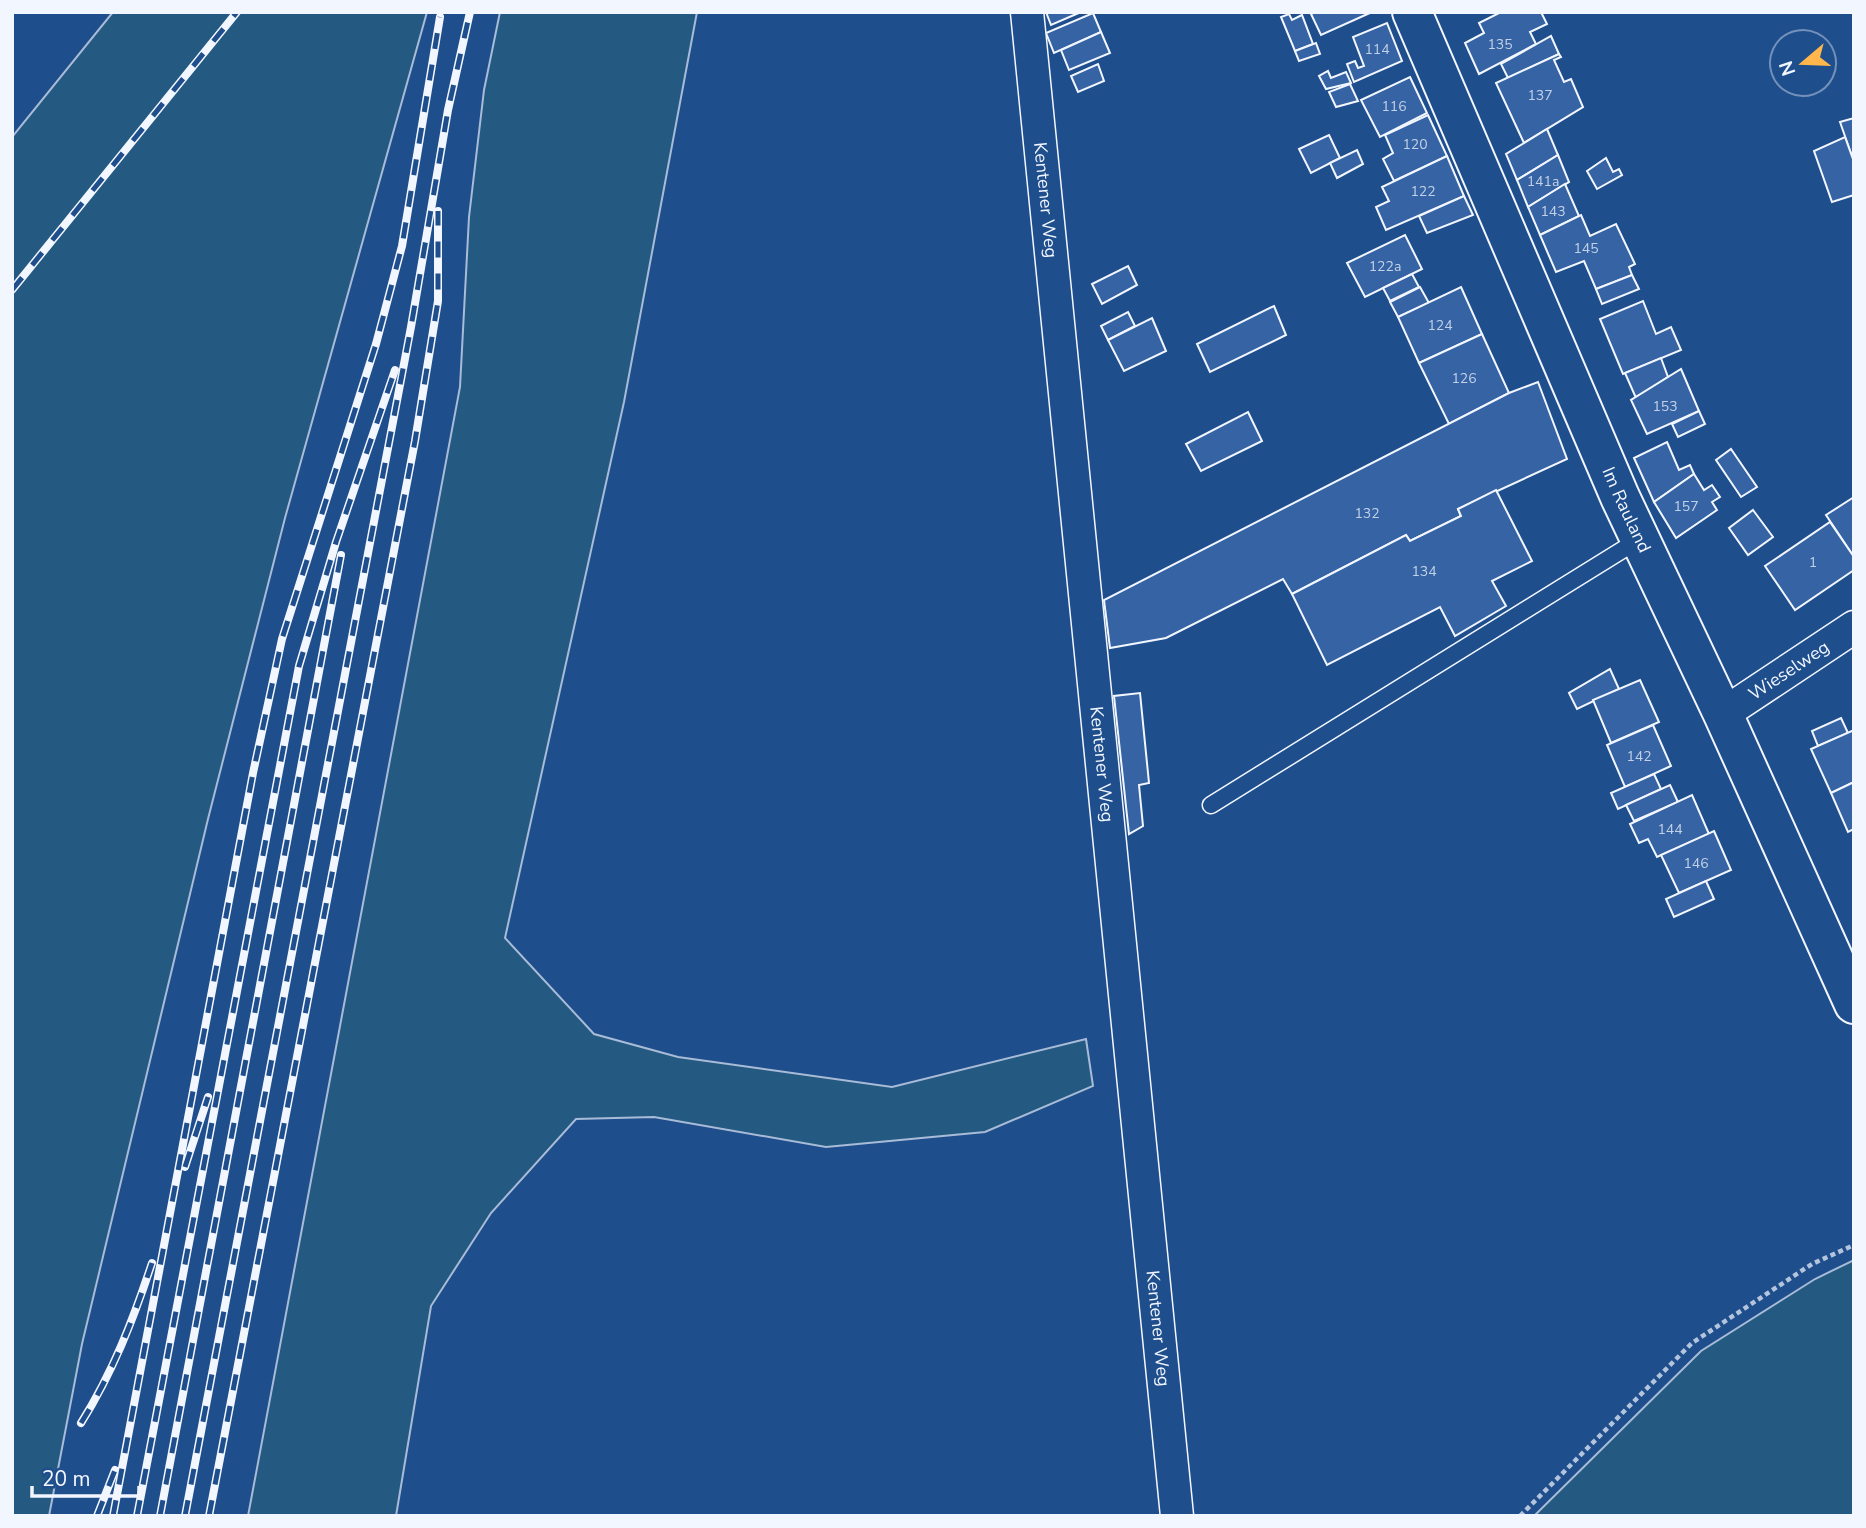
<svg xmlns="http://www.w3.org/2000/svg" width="1866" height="1528" font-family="'Nunito Sans',sans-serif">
<rect width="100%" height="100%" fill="#1f4e8c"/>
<!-- green -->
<g fill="#245a82" stroke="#a8bbd7" stroke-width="2">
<polygon points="113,12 427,12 285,518 208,819 82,1344 49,1516 12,1516 12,137"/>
<polygon points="500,12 697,12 624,402 505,938 594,1034 678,1057 892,1087 1086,1039 1093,1086 985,1132 826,1147 654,1117 576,1119 491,1213 431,1306 396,1516 248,1516 460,387 469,217 484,90"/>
<polygon points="1854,1260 1854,1516 1534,1516 1701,1351 1815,1279"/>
</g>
<!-- building -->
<g fill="#3563a3" stroke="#f2f6ff" stroke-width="2">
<polygon points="1046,12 1081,12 1051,25"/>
<polygon points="1315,12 1372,12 1321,35 1311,14"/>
<polygon points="1501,12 1541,12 1547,24 1530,32 1536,44 1479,74 1465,43 1484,33 1479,23"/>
<polygon points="1093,13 1101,32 1054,53 1046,33"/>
<polygon points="1289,14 1292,20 1302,15 1313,44 1295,51 1281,17"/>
<polygon points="1387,23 1402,61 1354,82 1347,64 1355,61 1358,68 1364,66 1353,37"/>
<polygon points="1101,32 1110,53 1069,70 1061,50"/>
<polygon points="1551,36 1559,54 1508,78 1501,64"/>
<polygon points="1316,43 1320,54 1299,61 1295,51"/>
<polygon points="1559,54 1561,57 1554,60 1564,82 1571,79 1583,107 1524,143 1496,83"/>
<polygon points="1098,64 1104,81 1078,92 1071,76"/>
<polygon points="1328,71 1331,78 1346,72 1351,83 1326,89 1319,76"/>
<polygon points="1410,77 1427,113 1380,137 1361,100"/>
<polygon points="1350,84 1358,101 1336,107 1329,92"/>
<polygon points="1428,115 1447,156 1394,181 1383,159 1393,153 1385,135"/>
<polygon points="1854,118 1854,162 1840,122"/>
<polygon points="1547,129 1558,155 1517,180 1506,154"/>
<polygon points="1329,135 1340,158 1311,173 1299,149"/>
<polygon points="1845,137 1854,162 1854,195 1832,202 1814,151"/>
<polygon points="1357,150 1363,164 1337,178 1330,163"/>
<polygon points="1558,155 1569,182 1528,207 1517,180"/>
<polygon points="1447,156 1464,196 1386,230 1376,207 1389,201 1382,187"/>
<polygon points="1606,158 1613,172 1619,169 1622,175 1597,189 1587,171"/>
<polygon points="1565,184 1579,216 1540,235 1528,207"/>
<polygon points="1464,196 1473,215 1427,233 1419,216"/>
<polygon points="1581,215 1590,236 1616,224 1635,264 1629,267 1632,275 1596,289 1584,261 1556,272 1540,235"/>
<polygon points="1405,235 1422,269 1365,297 1347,263"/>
<polygon points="1128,266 1137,285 1102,304 1092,284"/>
<polygon points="1412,274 1419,287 1390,301 1383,288"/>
<polygon points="1632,275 1639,289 1602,304 1596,289"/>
<polygon points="1420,287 1429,303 1398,317 1390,302"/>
<polygon points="1461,287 1482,334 1419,363 1398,317"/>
<polygon points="1643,301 1656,334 1671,327 1681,350 1623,374 1600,319"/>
<polygon points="1274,306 1286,335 1210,372 1197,344"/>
<polygon points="1128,312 1135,326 1108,340 1101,326"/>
<polygon points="1152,318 1166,351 1124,371 1108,340"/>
<polygon points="1482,334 1509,393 1449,424 1419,363"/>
<polygon points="1661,358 1668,377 1636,398 1625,373"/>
<polygon points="1681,369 1699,411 1647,434 1631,400"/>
<polygon points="1538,382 1567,459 1458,509 1461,516 1410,541 1406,535 1292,594 1283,579 1166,638 1110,648 1104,600 1509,393"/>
<polygon points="1699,411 1705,424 1678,437 1672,424"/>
<polygon points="1248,412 1262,441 1201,471 1186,444"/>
<polygon points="1667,442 1679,470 1690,465 1694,474 1654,502 1634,458"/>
<polygon points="1731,449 1757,487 1741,497 1716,460"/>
<polygon points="1694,474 1704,490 1712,485 1720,497 1712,502 1717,510 1676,538 1654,502"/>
<polygon points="1496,490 1532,561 1492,581 1506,606 1455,636 1440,607 1327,665 1292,594 1406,535 1410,541 1461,516 1458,509"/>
<polygon points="1854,497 1854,557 1826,515"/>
<polygon points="1753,510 1773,537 1748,555 1729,528"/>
<polygon points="1830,522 1854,557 1854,570 1795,610 1765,566"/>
<polygon points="1610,669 1619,689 1577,709 1569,693"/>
<polygon points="1640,680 1659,722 1611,743 1593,700"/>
<polygon points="1140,693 1149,783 1139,785 1143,826 1129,834 1114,696"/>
<polygon points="1841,718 1848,733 1818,746 1812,731"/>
<polygon points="1653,725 1671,766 1625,787 1607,745"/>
<polygon points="1854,730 1854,782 1831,793 1811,749"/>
<polygon points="1654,774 1661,789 1618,809 1611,793"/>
<polygon points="1854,782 1854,829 1848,832 1831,793"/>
<polygon points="1670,785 1678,802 1634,821 1626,805"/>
<polygon points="1692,795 1709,834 1657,857 1648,839 1639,843 1630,824"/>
<polygon points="1714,831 1731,870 1679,893 1661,855"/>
<polygon points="1706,881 1714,899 1674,917 1666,899"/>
</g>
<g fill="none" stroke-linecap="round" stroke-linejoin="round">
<defs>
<polyline id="lane" points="1211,805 1640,539"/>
<g id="street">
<path id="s1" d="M 1027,12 L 1177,1516"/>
<path id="s2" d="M 1723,714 L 1854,627"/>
</g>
<g id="secondary">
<path id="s3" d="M 1412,12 L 1620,497 L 1723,714 L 1854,1004"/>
</g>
</defs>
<!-- lane casing -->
<use href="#lane" stroke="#f2f6ff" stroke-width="19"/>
<!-- street casing -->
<use href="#street" stroke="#f2f6ff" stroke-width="35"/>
<!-- secondary casing -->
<use href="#secondary" stroke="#f2f6ff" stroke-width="42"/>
<!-- path -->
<polyline stroke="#b3c4dc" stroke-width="4.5" stroke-dasharray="5 3.5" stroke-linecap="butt" points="1520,1516 1692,1343 1812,1264 1854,1245"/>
<!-- lane -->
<use href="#lane" stroke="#1f4e8c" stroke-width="16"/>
<!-- street -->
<use href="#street" stroke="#1f4e8c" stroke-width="32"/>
<!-- secondary -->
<use href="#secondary" stroke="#1f4e8c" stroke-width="38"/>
<defs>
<g id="rail">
<polyline points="12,290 237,12"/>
<polyline points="185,1167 208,1097"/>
<path d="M 81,1423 C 113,1372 133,1320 152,1263"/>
<polyline points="97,1516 115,1470"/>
<polyline points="113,1516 253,773 282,639 376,344 402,246 440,17"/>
<polyline points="137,1516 299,666 336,542 395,370"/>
<polyline points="160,1516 341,555"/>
<polyline points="185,1516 411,327 448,110 470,12"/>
<polyline points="209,1516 415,441 438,301 438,211"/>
</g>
</defs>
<!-- rail casing -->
<use href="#rail" stroke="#f2f6ff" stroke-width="8"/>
<!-- rail -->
<use href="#rail" stroke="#1f4e8c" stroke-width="5" stroke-dasharray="16" stroke-linecap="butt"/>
</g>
<g text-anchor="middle" stroke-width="5" stroke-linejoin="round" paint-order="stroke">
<!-- number labels -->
<g font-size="14" fill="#c3d1e8">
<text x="1500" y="49">135</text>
<text x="1377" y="54">114</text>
<text x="1540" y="100">137</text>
<text x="1394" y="111">116</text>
<text x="1415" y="149">120</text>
<text x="1543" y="186">141a</text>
<text x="1423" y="196">122</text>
<text x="1553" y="216">143</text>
<text x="1586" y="253">145</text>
<text x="1385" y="271">122a</text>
<text x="1440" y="330">124</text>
<text x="1464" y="383">126</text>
<text x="1665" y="411">153</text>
<text x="1686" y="511">157</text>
<text x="1367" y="518">132</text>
<text x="1813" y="567">1</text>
<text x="1424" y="576">134</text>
<text x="1639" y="761">142</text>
<text x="1670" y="834">144</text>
<text x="1696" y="868">146</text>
</g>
<!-- street labels -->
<g font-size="18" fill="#f2f6ff" stroke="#1f4e8c">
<text dy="6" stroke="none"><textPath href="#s1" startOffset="189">Kentener Weg</textPath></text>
<text dy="6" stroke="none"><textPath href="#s3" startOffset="542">Im Rauland</textPath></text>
<text dy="6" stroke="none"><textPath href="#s2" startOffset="79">Wieselweg</textPath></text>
<text dy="6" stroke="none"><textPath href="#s1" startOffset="756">Kentener Weg</textPath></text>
<text dy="6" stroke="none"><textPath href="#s1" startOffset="1323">Kentener Weg</textPath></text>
</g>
</g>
<!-- border -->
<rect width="1866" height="1528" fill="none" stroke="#f2f6ff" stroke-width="28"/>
<!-- north arrow -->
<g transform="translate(1803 63) rotate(251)"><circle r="33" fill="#1f4e8c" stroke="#7391ba" stroke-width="2"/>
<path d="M0-5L12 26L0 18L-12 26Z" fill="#ffb74d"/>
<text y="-10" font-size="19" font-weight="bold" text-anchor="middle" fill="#f2f6ff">N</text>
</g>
<!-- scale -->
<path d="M32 1486v10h107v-10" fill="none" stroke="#f2f6ff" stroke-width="3.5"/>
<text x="42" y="1486" font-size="21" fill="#f2f6ff" stroke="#1f4e8c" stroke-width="5" paint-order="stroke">20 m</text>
</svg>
